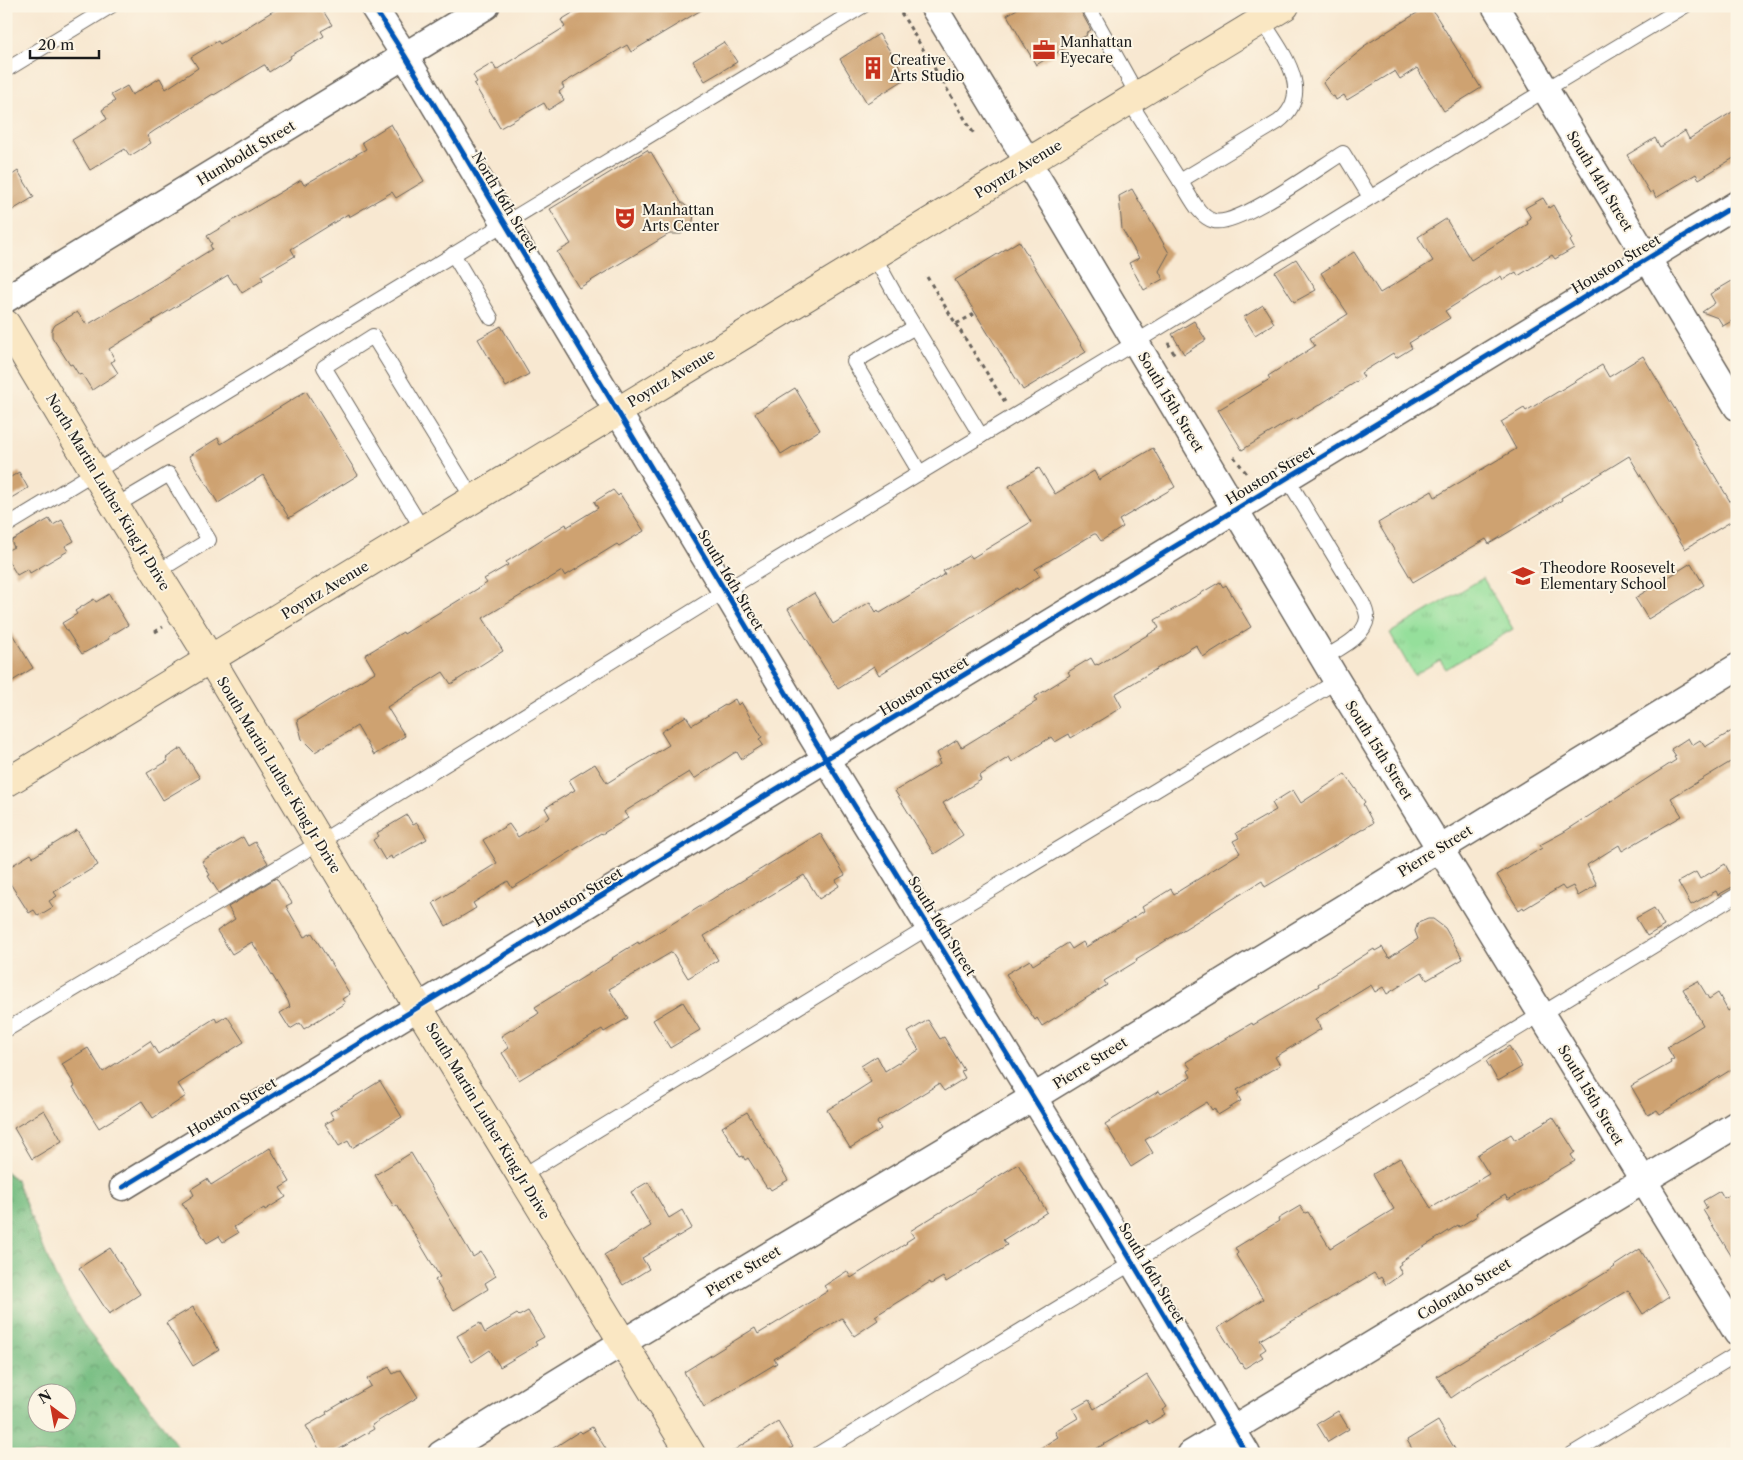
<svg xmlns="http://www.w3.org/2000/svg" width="1743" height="1460" font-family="'Libre Caslon Text',serif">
<defs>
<pattern id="grass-tufts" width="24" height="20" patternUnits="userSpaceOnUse" patternTransform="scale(1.25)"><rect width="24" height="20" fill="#95df9b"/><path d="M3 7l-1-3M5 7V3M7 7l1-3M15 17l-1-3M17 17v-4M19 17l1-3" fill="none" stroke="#80bf85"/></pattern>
<pattern id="forest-crowns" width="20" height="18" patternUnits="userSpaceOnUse" patternTransform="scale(1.25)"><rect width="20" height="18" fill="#78be83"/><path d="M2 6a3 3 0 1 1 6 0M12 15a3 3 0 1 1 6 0" fill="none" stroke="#629a6a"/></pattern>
</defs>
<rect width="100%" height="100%" fill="#fcf5e5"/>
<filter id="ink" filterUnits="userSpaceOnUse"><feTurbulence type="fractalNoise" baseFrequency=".02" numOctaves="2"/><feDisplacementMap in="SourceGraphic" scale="10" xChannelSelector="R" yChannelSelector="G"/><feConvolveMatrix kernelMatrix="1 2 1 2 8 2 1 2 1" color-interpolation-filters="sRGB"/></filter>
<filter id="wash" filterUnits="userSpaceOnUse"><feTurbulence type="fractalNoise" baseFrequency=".0096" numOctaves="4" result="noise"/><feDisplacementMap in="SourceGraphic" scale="20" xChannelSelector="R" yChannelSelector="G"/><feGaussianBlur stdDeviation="1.12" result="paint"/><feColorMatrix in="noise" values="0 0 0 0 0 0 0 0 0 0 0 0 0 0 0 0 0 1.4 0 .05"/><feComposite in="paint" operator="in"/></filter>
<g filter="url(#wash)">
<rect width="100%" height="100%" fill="#f8e8d1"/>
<!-- grass -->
<polygon fill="url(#grass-tufts)" stroke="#587e5c" points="1483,578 1513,629 1446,669 1440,660 1414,675 1390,633"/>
<!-- forest -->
<path fill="url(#forest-crowns)" stroke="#4a6d50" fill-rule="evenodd" d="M 6,1171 L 16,1180 L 55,1276 L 86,1329 L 162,1424 L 182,1454 L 6,1454 ZM 38,1392 L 68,1392 L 68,1422 L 38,1422 Z"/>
<g id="blocks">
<!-- building -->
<g fill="#cea271">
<polygon points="281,6 320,6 332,25 321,31 324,36 290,56 291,58 269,72 265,65 264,65 214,95 213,94 154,131 147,136 151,143 130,156 125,149 90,170 72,140 107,119 102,110 115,101 111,95 127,86 132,95 160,78 166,89 198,68 191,57 218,41 220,44"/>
<polygon points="584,6 708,6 631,52 627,45 562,84 564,88 559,92 564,100 548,110 544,103 500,128 474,84 477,82 473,75 493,63 496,70 565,27 561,20"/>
<polygon points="1022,6 1078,6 1091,30 1086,33 1087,35 1036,65 1007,15"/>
<polygon points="1428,6 1430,6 1481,88 1444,111 1417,68 1400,79 1395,71 1347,100 1344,95 1336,100 1334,96 1332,97 1323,83 1333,73 1365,47 1364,46"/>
<polygon points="879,34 907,78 867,103 840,59"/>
<polygon points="724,42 737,62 705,81 693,61"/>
<polygon points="1737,109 1737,156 1699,179 1696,174 1656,198 1653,191 1650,193 1627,155 1655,138 1660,147 1685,131 1689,139"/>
<polygon points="391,124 424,181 396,198 392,192 349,217 348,214 291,249 295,256 261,276 263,280 242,293 236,283 234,284 228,275 152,321 153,322 109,349 115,360 111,362 118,373 92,390 82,374 79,375 72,364 70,365 52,337 52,330 55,325 77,312 87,325 154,285 212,249 210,245 212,244 207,236 301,180 304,185 366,149 362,142"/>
<polygon points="647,150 649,153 651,152 681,202 691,210 694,215 692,226 681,234 669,234 579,288 557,252 571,244 550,209"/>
<polygon points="18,171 34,197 6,214 6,179"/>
<polygon points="1132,189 1169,253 1159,271 1163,279 1144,290 1129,263 1139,258 1122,229 1119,196"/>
<polygon points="1543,198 1549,208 1553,205 1572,239 1570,241 1574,248 1555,259 1552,255 1518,276 1516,272 1503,280 1501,276 1445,311 1450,318 1409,343 1412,348 1396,358 1393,353 1361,373 1364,377 1295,420 1294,418 1242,450 1218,410 1270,379 1268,376 1315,346 1310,338 1348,314 1321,273 1354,252 1380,293 1433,261 1418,237 1446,219 1471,260 1528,224 1527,221 1531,218 1525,208"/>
<polygon points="1019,241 1086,352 1023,390 955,280"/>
<polygon points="1296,259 1316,290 1294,302 1275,272"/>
<polygon points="1737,278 1737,318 1723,326 1718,318 1702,312 1715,303 1710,294"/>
<polygon points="1263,305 1274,323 1255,335 1244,317"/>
<polygon points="1194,321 1206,340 1184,354 1172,334"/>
<polygon points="501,326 529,374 506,387 478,339"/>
<polygon points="1643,356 1737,513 1737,518 1685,549 1629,456 1561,498 1562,500 1489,544 1486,539 1413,582 1378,523 1432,491 1435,497 1516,449 1501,422 1524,408 1526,411 1602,365 1609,377"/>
<polygon points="795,388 820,430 781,454 755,413"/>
<polygon points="306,391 358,475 289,518 263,475 218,503 189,456 218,438 221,444"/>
<polygon points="1153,448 1175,487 1119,520 1123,527 1101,541 1096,534 1094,534 1035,569 1040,576 1018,590 1017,588 879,675 874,666 838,689 788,609 814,593 833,624 870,602 876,612 878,610 880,613 945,574 943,571 970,555 972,558 1031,522 1009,486 1039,468 1055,494 1094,471 1099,480"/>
<polygon points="19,472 28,488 6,501 6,480"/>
<polygon points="613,490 618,496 620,494 644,531 619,546 617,544 565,576 562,571 483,618 503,651 451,684 443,672 387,707 405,736 374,755 357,726 315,752 302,739 297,720 375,672 365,655 403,632 404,634 487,583 484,579 508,565 506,562 566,524 567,527 598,508 594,502"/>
<polygon points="49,519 53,525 62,520 74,541 65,546 68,551 30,573 28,569 17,575 6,557 6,551 14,547 11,541"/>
<polygon points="1691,563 1704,585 1648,619 1635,598"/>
<polygon points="1220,582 1223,587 1226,585 1251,627 1203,657 1196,645 1115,694 1122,707 1071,738 1069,734 1055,742 1051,737 1012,762 1009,757 979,776 981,780 943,803 963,835 934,854 895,791 940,764 938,760 940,759 937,753 957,740 961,747 964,746 1021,711 1037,701 1035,697 1070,675 1068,672 1091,658 1095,665 1097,664 1098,665 1159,628 1155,620"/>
<polygon points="109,594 128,625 108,637 109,639 82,654 62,623 77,614 75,611 94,599 96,602"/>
<polygon points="6,624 33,668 6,685"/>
<polygon points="735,699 738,705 741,702 762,737 759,739 763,745 741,759 737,752 734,753 694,779 689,772 624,812 628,818 602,834 601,833 512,888 508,881 473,903 476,908 446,926 433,903 497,863 483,840 509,824 518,837 550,817 545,808 575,790 569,780 595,764 607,783 669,745 661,732 686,716 692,725"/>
<polygon points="1737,728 1737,758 1671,798 1682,816 1622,851 1619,845 1587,865 1597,885 1578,896 1573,886 1565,890 1562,886 1524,909 1523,907 1519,910 1497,875 1542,848 1540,845 1564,832 1676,760 1674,757 1676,756 1671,749 1688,738 1692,745 1700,740 1705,747"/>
<polygon points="181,748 200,778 163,800 147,773 168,761 166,758"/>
<polygon points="1345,774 1365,802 1363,804 1373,823 1265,887 1262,881 1136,959 1137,961 1104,981 1107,985 1042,1026 1037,1018 1035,1020 1006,974 1030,960 1033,965 1068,943 1072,949 1083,942 1086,947 1144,911 1142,907 1171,889 1174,894 1240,853 1233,841 1239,838 1236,833 1276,810 1272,803 1293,790 1301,803"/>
<polygon points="407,815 413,825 417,823 427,839 392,859 391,856 385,860 373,840 379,836 377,833"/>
<polygon points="77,830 98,865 54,892 57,896 49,901 53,907 38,916 34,910 29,913 6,877 6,869 31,854 33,857"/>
<polygon points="820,833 845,875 836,880 839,886 819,899 804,875 704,936 718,960 688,978 672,952 609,989 628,1018 604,1032 602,1029 519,1080 502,1053 509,1048 501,1036 535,1016 539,1013 535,1007 613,959 612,958 638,942 639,944"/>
<polygon points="243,837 248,846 255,842 268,863 219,893 208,876 210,875 202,861"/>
<polygon points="1725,864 1736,885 1718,895 1716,891 1691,905 1678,882 1696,872 1700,879"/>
<polygon points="276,878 292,903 286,906 304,937 312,933 350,994 342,999 345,1003 304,1029 300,1023 290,1029 280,1013 290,1007 288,1001 252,942 232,954 217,931 235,919 228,907"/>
<polygon points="1654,908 1664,926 1647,936 1636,918"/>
<polygon points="1428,919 1433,919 1445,928 1463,959 1427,980 1422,972 1387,994 1383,987 1375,992 1371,985 1315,1019 1321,1029 1275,1057 1280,1065 1237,1090 1239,1093 1237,1094 1241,1101 1218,1115 1214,1108 1212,1110 1207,1102 1145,1140 1153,1153 1131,1167 1105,1124 1159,1091 1161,1094 1191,1077 1188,1071 1191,1069 1186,1062 1252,1023 1253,1025 1319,986 1318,984 1374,949 1375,951 1382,947 1389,958 1418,939 1415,931 1418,923"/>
<polygon points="1698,981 1709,999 1718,993 1728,1011 1737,1006 1737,1066 1660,1114 1657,1110 1648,1115 1631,1086 1671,1063 1670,1061 1674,1059 1667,1047 1703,1025 1683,989"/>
<polygon points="683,1002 700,1030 670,1048 653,1020"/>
<polygon points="227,1016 244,1042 178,1084 186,1096 153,1118 142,1101 99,1128 73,1087 75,1086 62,1064 88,1048 103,1072 150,1041 158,1054 215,1018 217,1022"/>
<polygon points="928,1020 940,1039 944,1037 964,1070 961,1071 965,1078 944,1091 939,1084 937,1085 878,1121 877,1123 881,1129 850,1148 827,1110 871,1082 861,1066 877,1056 885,1071 919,1050 908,1032"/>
<polygon points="1509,1046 1522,1067 1498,1081 1486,1061"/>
<polygon points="380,1081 402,1117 352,1148 348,1141 339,1146 325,1124 334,1119 330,1112"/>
<polygon points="44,1110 62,1141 32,1159 14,1128"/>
<polygon points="747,1112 788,1180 771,1190 769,1187 767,1188 748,1158 745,1160 743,1156 740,1157 722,1127"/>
<polygon points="1553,1117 1575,1152 1571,1155 1575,1161 1508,1200 1505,1195 1476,1213 1477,1216 1459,1227 1458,1225 1400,1262 1401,1264 1398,1266 1402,1274 1386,1285 1381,1277 1378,1279 1374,1273 1260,1340 1266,1349 1260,1353 1263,1357 1245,1368 1242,1363 1241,1364 1218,1328 1263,1299 1236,1255 1238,1253 1235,1248 1279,1221 1278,1219 1300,1206 1305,1213 1308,1212 1330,1248 1394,1209 1373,1174 1400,1158 1431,1208 1489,1174 1477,1155 1511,1134 1515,1140"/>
<polygon points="270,1148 290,1182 280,1188 286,1197 265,1210 264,1208 234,1227 238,1233 223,1242 219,1236 207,1243 182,1203 194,1195 191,1189 207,1179 211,1185"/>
<polygon points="411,1153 473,1257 481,1252 496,1276 485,1283 488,1289 454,1310 435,1280 440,1277 397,1205 394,1207 375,1175"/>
<polygon points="1018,1164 1047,1212 1003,1240 1007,1245 946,1282 943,1277 931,1284 930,1282 875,1316 878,1320 854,1336 842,1318 774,1359 777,1363 704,1407 684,1372 755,1328 758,1334 828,1291 824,1286 847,1271 851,1278 907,1243 906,1242 914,1237 910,1231"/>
<polygon points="648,1182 669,1218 682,1210 692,1228 642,1258 649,1269 623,1285 604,1255 651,1226 631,1192"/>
<polygon points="1737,1190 1737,1265 1703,1210 1707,1208 1703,1201 1720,1191 1724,1198"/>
<polygon points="110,1248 140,1294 109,1314 79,1268"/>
<polygon points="1640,1249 1669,1297 1643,1314 1628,1290 1476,1381 1451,1398 1437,1376 1615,1267 1614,1266"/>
<polygon points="193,1307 219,1350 193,1366 166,1323"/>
<polygon points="528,1311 544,1337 535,1342 537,1345 500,1367 490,1350 472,1362 457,1336 480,1323 485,1333 517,1314 519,1316"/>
<polygon points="389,1367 393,1374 401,1370 418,1397 372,1425 374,1429 331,1454 322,1454 306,1426 327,1414 326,1412 371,1386 367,1379"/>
<polygon points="1147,1375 1167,1407 1162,1410 1165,1414 1149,1424 1146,1420 1087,1454 1031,1454 1058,1437 1055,1432 1078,1418 1073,1409 1089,1400 1094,1409"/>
<polygon points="1338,1411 1349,1429 1328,1442 1317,1424"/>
<polygon points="1438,1421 1458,1454 1415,1454 1407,1440"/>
<polygon points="778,1422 793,1447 783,1454 728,1454"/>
<polygon points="592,1427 609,1454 544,1454 580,1431 582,1433"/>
</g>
</g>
</g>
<g filter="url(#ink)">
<use href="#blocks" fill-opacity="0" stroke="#69635b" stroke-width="1"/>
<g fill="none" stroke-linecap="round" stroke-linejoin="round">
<defs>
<g id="lane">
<polyline points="1088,6 1138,96"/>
<polyline points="6,70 111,6"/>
<path d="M 1129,101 L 1180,181 L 1278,122 C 1317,92 1280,50 1262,20"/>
<path d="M 1180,181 C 1189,193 1198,217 1214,221 C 1238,227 1320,167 1343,153 L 1370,197"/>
<polyline points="453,254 491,318"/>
<polyline points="874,256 896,296 981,436"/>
<polyline points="915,327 854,362 920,473"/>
<path d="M 1287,478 L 1362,602 C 1364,606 1367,613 1367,618 C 1365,637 1338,649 1324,658"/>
<polyline points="115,506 169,474 209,540 157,572"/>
<polyline points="6,526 863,6"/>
<polyline points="423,530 324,367 373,336 473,499"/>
<polyline points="6,1030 320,842 725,591 1136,342 1545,90 1685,6"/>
<polyline points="522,1176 929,927 1337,681"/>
<polyline points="818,1454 1737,895"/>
<polyline points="1572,1454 1737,1354"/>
</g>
<g id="street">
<polyline points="373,6 405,56 813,738 1046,1118 1247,1454"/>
<polyline points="933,6 1054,205 1337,681 1737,1333"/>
<polyline points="1495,6 1737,407"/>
<polyline points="6,299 486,6"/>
<polyline points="123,1187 1737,204"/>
<polyline points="441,1454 595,1359 1034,1097 1737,667"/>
<polyline points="1191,1454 1737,1124"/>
</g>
<g id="secondary">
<polyline points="6,324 115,506 211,660 418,1007 691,1454"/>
<polyline points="6,783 1285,6"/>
</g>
</defs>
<!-- lane casing -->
<use href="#lane" stroke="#69635b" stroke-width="16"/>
<!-- street casing -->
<use href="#street" stroke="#69635b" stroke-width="29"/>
<!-- secondary casing -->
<use href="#secondary" stroke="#69635b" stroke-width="30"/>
<!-- path -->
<g stroke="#69635b" stroke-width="3" stroke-dasharray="4 4" stroke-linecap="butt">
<polyline points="897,6 974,134"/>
<polyline points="927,277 956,324 976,313"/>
<polyline points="956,324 1005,402"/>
<polyline points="1168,343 1176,357"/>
<polyline points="1234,457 1247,474"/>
<polyline points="155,632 163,627"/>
</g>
<!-- lane -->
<use href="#lane" stroke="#fff" stroke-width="14"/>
<!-- street -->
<use href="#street" stroke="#fff" stroke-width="26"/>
<!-- secondary -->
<use href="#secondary" stroke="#fae7c3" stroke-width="28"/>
<defs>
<g id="cycleway">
<polyline points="373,6 405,56 813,738 1046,1118 1247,1454"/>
<polyline points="123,1187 1737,204"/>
</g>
</defs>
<!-- cycleway casing -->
<use href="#cycleway" stroke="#fcf5e5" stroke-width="8"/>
<!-- cycleway -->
<use href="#cycleway" stroke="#0057b8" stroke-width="5"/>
</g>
</g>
<!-- icons -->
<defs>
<symbol id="office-bare" viewBox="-9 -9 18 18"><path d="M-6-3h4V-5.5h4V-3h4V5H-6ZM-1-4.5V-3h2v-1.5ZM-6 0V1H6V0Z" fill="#c8321e" stroke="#fcf5e5" stroke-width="2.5" paint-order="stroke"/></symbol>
<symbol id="building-bare" viewBox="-9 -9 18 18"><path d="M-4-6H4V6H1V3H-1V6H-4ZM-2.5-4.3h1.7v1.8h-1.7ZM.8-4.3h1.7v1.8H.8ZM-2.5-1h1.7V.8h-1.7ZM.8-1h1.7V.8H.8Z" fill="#c8321e" stroke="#fcf5e5" stroke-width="2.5" paint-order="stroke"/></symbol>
<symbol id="theatre-bare" viewBox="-9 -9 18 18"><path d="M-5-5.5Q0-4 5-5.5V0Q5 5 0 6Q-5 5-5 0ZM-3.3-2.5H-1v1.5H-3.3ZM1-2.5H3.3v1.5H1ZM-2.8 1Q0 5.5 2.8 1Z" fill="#c8321e" stroke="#fcf5e5" stroke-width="2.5" paint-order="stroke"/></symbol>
<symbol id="school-bare" viewBox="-9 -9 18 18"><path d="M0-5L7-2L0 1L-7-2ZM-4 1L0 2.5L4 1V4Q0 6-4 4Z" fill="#c8321e" stroke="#fcf5e5" stroke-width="2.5" paint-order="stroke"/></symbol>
</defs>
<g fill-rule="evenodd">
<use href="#office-bare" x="1028" y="34" width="32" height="32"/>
<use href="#building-bare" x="857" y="52" width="32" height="32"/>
<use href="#theatre-bare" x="609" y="202" width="32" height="32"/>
<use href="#school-bare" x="1507" y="560" width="32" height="32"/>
</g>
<g text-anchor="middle" stroke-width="4" stroke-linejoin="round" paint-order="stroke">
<!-- poi labels -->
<g font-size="14" fill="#1c1c1c" stroke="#fcf5e5" text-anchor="start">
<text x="1060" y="47">Manhattan<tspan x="1060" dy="16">Eyecare</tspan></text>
<text x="890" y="65">Creative<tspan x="890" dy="16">Arts Studio</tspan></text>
<text x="642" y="215">Manhattan<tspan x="642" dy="16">Arts Center</tspan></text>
<text x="1540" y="573">Theodore Roosevelt<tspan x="1540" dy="16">Elementary School</tspan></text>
</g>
<!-- street labels -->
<g font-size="14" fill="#1c1c1c" stroke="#fcf5e5">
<text transform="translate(246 153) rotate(-31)" y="5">Humboldt Street</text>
<text transform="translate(1018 169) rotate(-31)" y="5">Poyntz Avenue</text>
<text transform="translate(1600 181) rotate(59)" y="5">South 14th Street</text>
<text transform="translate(505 202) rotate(59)" y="5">North 16th Street</text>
<text transform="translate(1616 264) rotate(-31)" y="5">Houston Street</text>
<text transform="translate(671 378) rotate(-31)" y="5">Poyntz Avenue</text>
<text transform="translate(1171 402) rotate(59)" y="5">South 15th Street</text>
<text transform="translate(1270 475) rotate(-31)" y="5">Houston Street</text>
<text transform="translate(108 492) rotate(59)" y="5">North Martin Luther King Jr Drive</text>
<text transform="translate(731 580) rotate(59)" y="5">South 16th Street</text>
<text transform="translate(325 590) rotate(-31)" y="5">Poyntz Avenue</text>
<text transform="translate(924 686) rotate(-31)" y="5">Houston Street</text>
<text transform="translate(1379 750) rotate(58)" y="5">South 15th Street</text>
<text transform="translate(279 775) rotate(59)" y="5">South Martin Luther King Jr Drive</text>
<text transform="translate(1435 851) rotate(-32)" y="5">Pierre Street</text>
<text transform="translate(578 897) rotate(-31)" y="5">Houston Street</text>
<text transform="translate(942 926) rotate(58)" y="5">South 16th Street</text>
<text transform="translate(1090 1063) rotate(-32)" y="5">Pierre Street</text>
<text transform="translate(1591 1095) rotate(59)" y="5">South 15th Street</text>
<text transform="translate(232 1107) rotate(-31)" y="5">Houston Street</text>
<text transform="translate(488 1121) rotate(59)" y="5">South Martin Luther King Jr Drive</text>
<text transform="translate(743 1271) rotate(-31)" y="5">Pierre Street</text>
<text transform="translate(1152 1273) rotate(59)" y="5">South 16th Street</text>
<text transform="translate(1464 1289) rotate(-31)" y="5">Colorado Street</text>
</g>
</g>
<!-- margin -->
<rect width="1743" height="1460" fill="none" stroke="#fcf5e5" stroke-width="25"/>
<!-- north arrow -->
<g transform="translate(52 1408) rotate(328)"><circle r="24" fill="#fcf5e5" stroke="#a29e95"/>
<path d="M0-4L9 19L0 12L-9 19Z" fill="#c8321e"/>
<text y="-8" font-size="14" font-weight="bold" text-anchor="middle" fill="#1c1c1c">N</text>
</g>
<!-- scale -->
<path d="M30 50v8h69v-8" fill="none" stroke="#1c1c1c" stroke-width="2.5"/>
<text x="38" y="50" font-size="15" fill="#1c1c1c" stroke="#fcf5e5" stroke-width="4" paint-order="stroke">20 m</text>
</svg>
